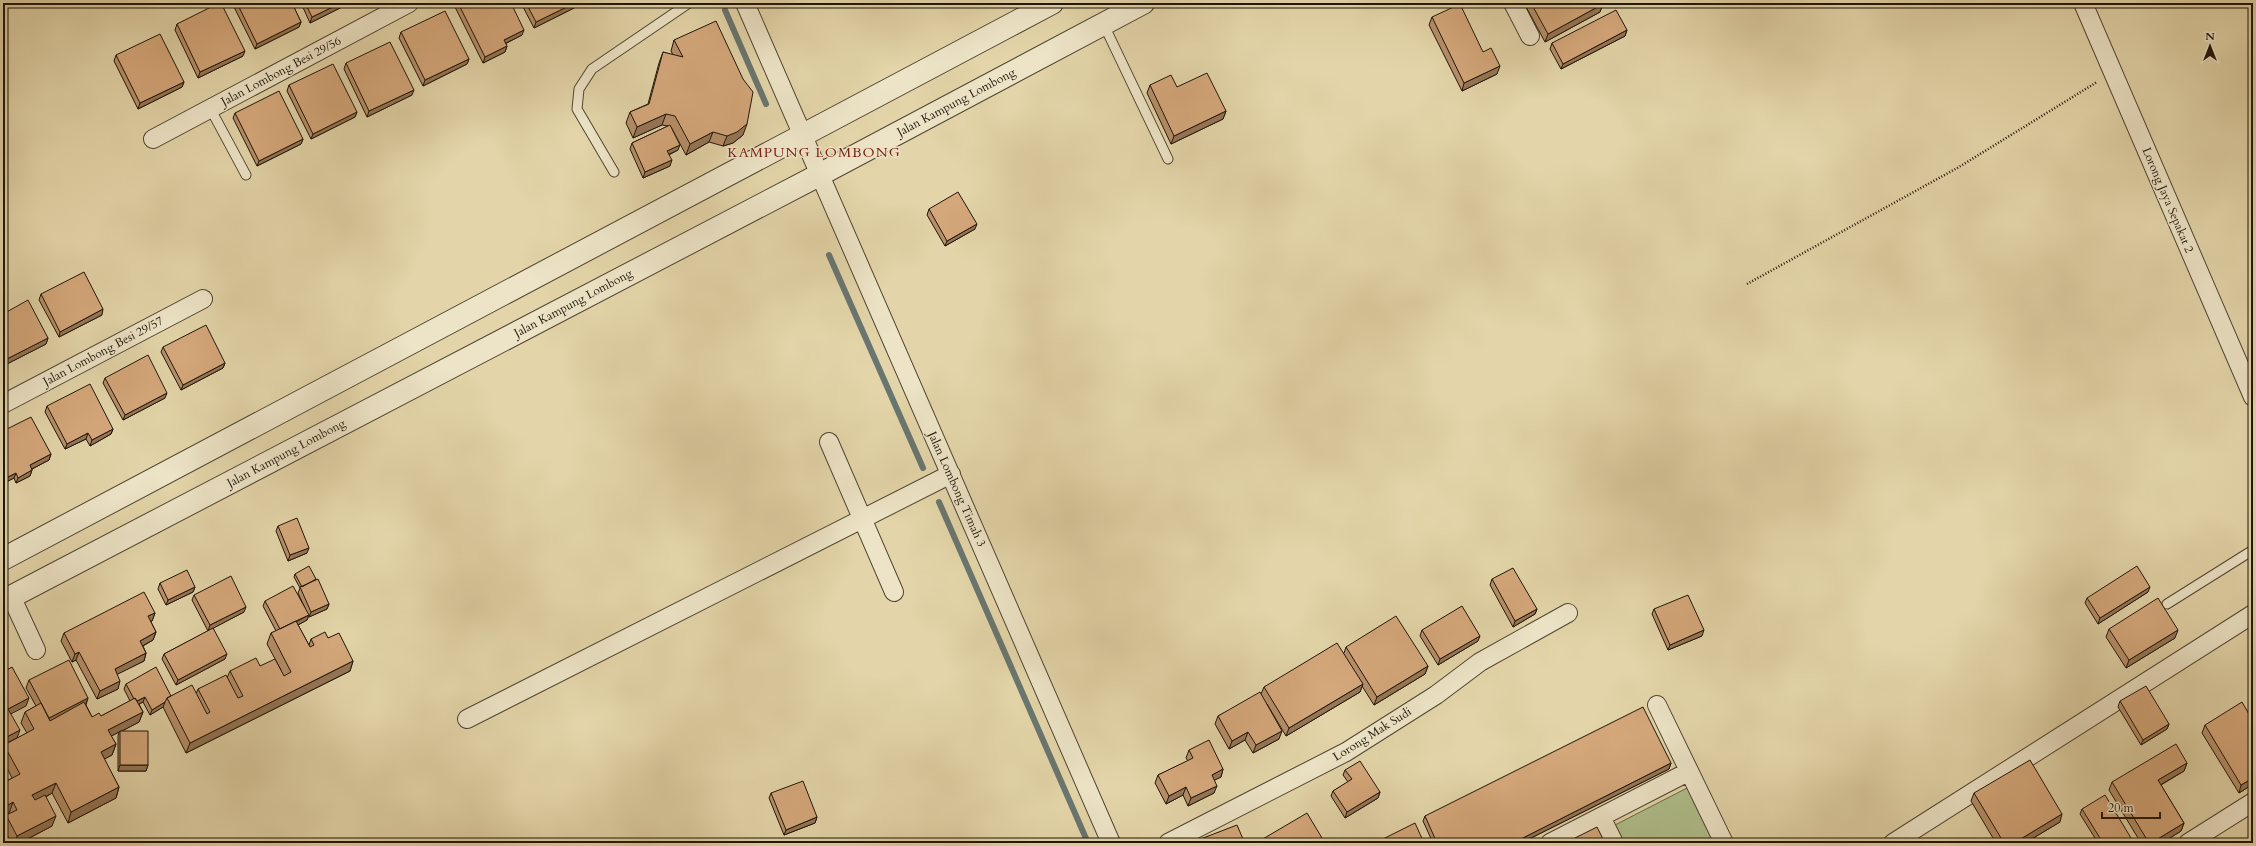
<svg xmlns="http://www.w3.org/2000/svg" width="2256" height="846" font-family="Cardo,serif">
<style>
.green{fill:#afbe8b;stroke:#676a4a}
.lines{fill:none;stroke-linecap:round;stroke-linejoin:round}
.stream{stroke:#697670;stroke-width:6}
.service-casing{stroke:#504531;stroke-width:11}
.minor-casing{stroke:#504531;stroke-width:20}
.tertiary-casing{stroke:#504531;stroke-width:24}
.path{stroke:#1f1509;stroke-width:2.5;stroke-dasharray:1 2;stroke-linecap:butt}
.service{stroke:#ede4c7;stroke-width:9}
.minor{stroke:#ede4c7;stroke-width:18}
.tertiary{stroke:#ede4c7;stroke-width:22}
.wall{fill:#b7906a;stroke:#1f1509}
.shaded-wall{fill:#957656;stroke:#1f1509}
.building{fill:#d5a87b;stroke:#1f1509}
.labels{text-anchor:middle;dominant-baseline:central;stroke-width:3;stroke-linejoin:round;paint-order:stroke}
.street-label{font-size:12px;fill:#1f1509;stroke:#ede4c7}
.quarter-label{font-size:14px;letter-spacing:1px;fill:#7a1f14;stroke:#ede4c7}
</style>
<rect width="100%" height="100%" fill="#e3d5a9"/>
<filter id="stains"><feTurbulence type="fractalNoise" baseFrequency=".005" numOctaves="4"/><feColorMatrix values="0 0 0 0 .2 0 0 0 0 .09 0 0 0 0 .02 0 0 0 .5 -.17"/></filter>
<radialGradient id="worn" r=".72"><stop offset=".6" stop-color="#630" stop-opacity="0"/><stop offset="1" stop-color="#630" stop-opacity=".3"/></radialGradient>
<!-- green -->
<path class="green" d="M1689,787L1717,843H1624L1615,825Z"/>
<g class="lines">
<!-- stream -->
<path class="stream" d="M725,10L766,104
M829,255L923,468
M939,502L1088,843"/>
<!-- service casing -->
<g class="service-casing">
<path id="service" d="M1103,23L1168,159
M210,108L246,175
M614,172L577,109L579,89L592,69L689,3
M2167,604L2253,550"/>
</g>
<!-- minor casing -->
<g class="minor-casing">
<path id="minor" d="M745,3L1111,843
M1513,3L1530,36
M2083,3L2253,397
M153,139L409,3
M3,404L203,299
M829,442L894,592
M11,596L36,650
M1657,705L1724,843
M467,719L951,474
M1601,817L1614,843
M1168,843L1346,752L1436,695L1480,662L1568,613
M1550,843L1688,772
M1893,843L2253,614
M2188,843L2253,802"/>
</g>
<!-- tertiary casing -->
<g class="tertiary-casing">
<path id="tertiary" d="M3,559L1052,3
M3,601L819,175L1143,3"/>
</g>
<!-- path -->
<path class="path" d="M1747,284L1959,167L2097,82"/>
<!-- service -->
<use href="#service" class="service"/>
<!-- minor -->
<use href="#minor" class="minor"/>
<!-- tertiary -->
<use href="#tertiary" class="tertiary"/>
</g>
<!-- wall -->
<path class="wall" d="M232,3H292L301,22L299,27L255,49Z
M301,3H350L310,23Z
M456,3H511L522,35L505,44L507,46L505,52L483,63L455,7Z
M521,3H579L578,6L534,28Z
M1524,3H1603L1600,12L1545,42Z
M1432,17L1483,52L1497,74L1462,91L1429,25Z
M177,24L243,56L198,78L175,30Z
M1627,30L1625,36L1561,69L1550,49L1552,43Z
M401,32L469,59L467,64L423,86L399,38Z
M674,40L743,135L733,143L723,146L709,142L686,155L671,127L678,150L669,155L670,166L643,178L630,149L632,143L668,126L662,125L633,138L626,123L630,112L648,104L659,63L663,52L673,55L671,51Z
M116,55L184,82L182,87L138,109L114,61Z
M346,63L412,95L367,117L344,69Z
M289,85L357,112L355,117L311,139L287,91Z
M1150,85L1177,87L1226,111L1223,119L1171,144L1147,93Z
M235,113L303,139L301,144L257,166L233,118Z
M929,209L975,229L945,246L927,215Z
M41,294L102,315L59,337L39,300Z
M2253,311V320L2251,316Z
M3,314L48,338L46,344L3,366Z
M163,347L225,363L223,368L181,390L161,352Z
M105,378L165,398L123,420L103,383Z
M47,406L113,429L111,434L90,446L86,439L65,449L45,412Z
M3,431L51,454L49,460L32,469V470L30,476L16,483L14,478L6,482L3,476Z
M278,526L307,553L288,561L276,531Z
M295,574L316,579L315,581L329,604L327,609L309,617V615L307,620L298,625L309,645L311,639L328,638L353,661L350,671L186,753L163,707L150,715L143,702L139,704L143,712L139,722L122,731L148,765L146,771H118V736L119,732L111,736L116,744L112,755L104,759L119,787L116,798L68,823L52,793L46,797L52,826L20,843H11L3,827V824L6,815L10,814L9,813L3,816V783L12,778L3,760V749L4,745L27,733L21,723L25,712L36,706L26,688L29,680L88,698L86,705L92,717L101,716L130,701L124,689L126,684L171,696L196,694L198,689L227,678L230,671L260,666L281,670L267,644L271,633L276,631L263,606L265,601L305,608L298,593L300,588L294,577Z
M1492,579L1537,609L1535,614L1513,627L1490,585Z
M160,583L195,587L193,592L166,605L158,589Z
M2148,592L2098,624L2085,603L2087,598Z
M194,595L244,612L213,628L225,659L176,685L162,659L164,654L208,631L192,600Z
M1654,609L1702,636L1668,650L1652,614Z
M155,613L152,621L151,622L156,632L153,640L143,646L146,653L144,661L117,674L118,689L97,699L76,660L72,662L61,641L64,633Z
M2109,629L2175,638L2126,668L2106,637Z
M1422,630L1478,641L1438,665L1420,636Z
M1346,647L1428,666L1425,674L1374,705L1362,686L1360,692L1286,736L1267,704L1279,739L1253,753L1245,740L1229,749L1215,724L1218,716L1261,694L1264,687L1344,653Z
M2120,701L2169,724L2167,729L2141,745L2118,707Z
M2205,725L2253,784L2239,793L2202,733Z
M1189,750L1223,769L1221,777L1214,780V793L1188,806L1183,795L1166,804L1155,783L1158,775L1188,761L1186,758Z
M1671,763L1669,769L1521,843H1433L1423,821L1425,816Z
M2187,763L2184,771L2161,785L2184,823L2181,831L2162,843H2141L2109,790L2112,782Z
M1345,770L1380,792L1378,798L1345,818L1331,796L1333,791L1348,782L1343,775Z
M771,793L817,817L815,823L784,835L769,798Z
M1974,793L2060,822L2025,843H1996L1971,801Z
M2082,809L2130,843H2098L2080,814Z"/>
<!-- shaded-wall -->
<path class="shaded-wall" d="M341,3H350L310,23L312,17Z
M575,3H579L578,6L534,28L536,22Z
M1603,4L1600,12L1545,42L1548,34Z
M301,22L299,27L255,49L257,44Z
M524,30L522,35L502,45L504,40Z
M1627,30L1625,36L1561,69L1563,64Z
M507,46L505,52L483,63L485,57Z
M245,51L243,56L198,78L200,72Z
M469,59L467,64L423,86L425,80Z
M1500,66L1497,74L1462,91L1464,83Z
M184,82L182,87L138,109L140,103Z
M414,90L412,95L367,117L369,111Z
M1226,111L1223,119L1171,144L1174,136Z
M357,112L355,117L311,139L313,134Z
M666,114L662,125L633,138L637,127Z
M747,124L743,135L733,143L723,146L727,136Z
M713,132L709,142L686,155L690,144Z
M303,139L301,144L257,166L259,161Z
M680,145L678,150L665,156L667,151Z
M672,160L670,166L643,178L645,172Z
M977,224L975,229L945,246L947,241Z
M103,309L102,315L59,337L60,332Z
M48,338L46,344L3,366L5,360Z
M225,363L223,368L181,390L183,385Z
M167,393L165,398L123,420L125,415Z
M113,429L111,434L90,446L92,440Z
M88,433L86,439L65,449L67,444Z
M51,454L49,460L28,471L30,465Z
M32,470L30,476L16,483L18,478Z
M16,473L14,478L6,482L8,477Z
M309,548L307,553L288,561L290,555Z
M195,587L193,592L166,605L168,600Z
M2150,587L2148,592L2098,624L2100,618Z
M329,604L327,609L309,617L311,612Z
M246,607L244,612L208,631L210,625Z
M1537,609L1535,614L1513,627L1515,621Z
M155,613L152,621L145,624L148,616Z
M309,615L307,620L279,635L281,630Z
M1704,630L1702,636L1668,650L1670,645Z
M2178,630L2175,638L2126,668L2129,660Z
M156,632L153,640L137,649L140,641Z
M1480,636L1478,641L1438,665L1440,659Z
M79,652L76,660L72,662L75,654Z
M146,653L144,661L112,677L115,669Z
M227,654L225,659L176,685L178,680Z
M353,661L350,671L186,753L190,743Z
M1428,666L1425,674L1374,705L1377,697Z
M120,681L118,689L97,699L100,691Z
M1363,684L1360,692L1286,736L1289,728Z
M145,697L143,702L134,707L136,702Z
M29,698L26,706L5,717L8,709Z
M88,698L85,706L46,726L49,718Z
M165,702L163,707L150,715L152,710Z
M143,712L139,722L120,732V731L119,732L104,740L108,730Z
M2169,724L2167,729L2141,745L2143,740Z
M20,730L17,738L3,745V739Z
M1282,731L1279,739L1253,753L1256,745Z
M1248,732L1245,740L1229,749L1232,741Z
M116,744L112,755L97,763L101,752Z
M1671,763L1669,769L1521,843H1513Z
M2187,763L2184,771L2155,788L2158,780Z
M120,765H148L146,771H118Z
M1223,769L1221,777L1209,783L1212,775Z
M2253,778V784L2239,793L2241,785Z
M56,783L52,793L29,806L32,795Z
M1217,786L1214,793L1188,806L1191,798Z
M119,787L116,798L68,823L71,812Z
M1186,787L1183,795L1166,804L1169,796Z
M1380,792L1378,798L1345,818L1347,812Z
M13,802L9,813L3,816V808Z
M2062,814L2060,822L2025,843H2014Z
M56,816L52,826L20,843H15L17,836Z
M817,817L815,823L784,835L786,830Z
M2184,823L2181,831L2162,843H2151Z
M2131,838L2130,843H2123Z
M1243,839L1241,843H1233Z"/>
<!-- building -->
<path class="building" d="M219,3H221L245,51L200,72L177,24Z
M237,3H292L301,22L257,44Z
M305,3H341L312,17Z
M458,3H511L524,30L504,40L507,46L485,57Z
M526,3H575L536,22Z
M1531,3H1603V4L1548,34Z
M1460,4L1483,52L1491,48L1500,66L1464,83L1432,17Z
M1616,10L1627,30L1563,64L1552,43Z
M445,11L469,59L425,80L401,32Z
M716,21L743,79L753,92L747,124L737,132L727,136L713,132L690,144L675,116L666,114L637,127L630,112L649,104L663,52L683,57L674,40Z
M160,34L184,82L140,103L116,55Z
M390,42L414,90L369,111L346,63Z
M333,64L357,112L313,134L289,85Z
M1207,73L1226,111L1174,136L1150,85L1171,75L1177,87Z
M279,91L303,139L259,161L235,113Z
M670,125L680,145L667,151L672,160L645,172L632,143Z
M958,192L977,224L947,241L929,209Z
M84,272L103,309L60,332L41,294Z
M28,300L48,338L5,360L3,356V314Z
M206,325L225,363L183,385L163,347Z
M148,355L167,393L125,415L105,378Z
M90,384L113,429L92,440L88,433L67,444L47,406Z
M31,417L51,454L30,465L32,470L18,478L16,473L8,477L3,467V431Z
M297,518L309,548L290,555L278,526Z
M309,566L316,579L302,587L295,574Z
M2137,566L2150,587L2100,618L2087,598Z
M1513,568L1537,609L1515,621L1492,579Z
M187,570L195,587L168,600L160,583Z
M231,576L246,607L210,625L194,595Z
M318,579L329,604L311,612L300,587Z
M293,586L309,615L296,621L280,629L265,601Z
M144,592L155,613L148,616L156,632L140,641L146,653L115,669L120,681L100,691L79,652L75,654L64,633Z
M1688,595L1704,630L1670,645L1654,609Z
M2158,598L2178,630L2129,660L2109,629Z
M1462,606L1480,636L1440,659L1422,630Z
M1396,616L1428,666L1377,697L1346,647Z
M296,621L310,647L314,645L311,639L325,632L328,638L339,633L353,661L190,743L167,698L192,685L207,714L210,712L198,689L226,675L238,698L243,696L230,671L256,658L260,666L275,659L284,676L291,672L271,633Z
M213,628L227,654L178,680L164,654Z
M1337,643L1363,684L1289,728L1264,687Z
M69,660L88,698L49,718L29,680Z
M12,667L29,698L8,709L20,730L3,739V672Z
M156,667L171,696L167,698L165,702L152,710L145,697L137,701L135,698L134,699L126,684Z
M2146,686L2169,724L2143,740L2120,701Z
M1260,692L1282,731L1256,745L1248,732L1232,741L1218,716Z
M135,698L143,712L108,730L116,744L101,752L119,787L71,812L56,783L32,795L35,800L45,795L56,816L17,836L6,815L17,810L13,802L3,808V783L20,774L4,745L34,729L25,712L41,703L50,721L84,702L92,717L99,713L101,716Z
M2242,702L2253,721V778L2241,785L2205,725Z
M1643,707L1671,763L1513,843H1437L1425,816Z
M120,731H148V765H120Z
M1209,740L1223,769L1212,775L1217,786L1191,798L1186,787L1169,796L1158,775L1193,758L1189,750Z
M2176,744L2187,763L2158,780L2184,823L2151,843H2149L2112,782Z
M2030,760L2062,814L2014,843H2004L1974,793Z
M1360,761L1380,792L1347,812L1333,791L1352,779L1345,770Z
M803,781L817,817L786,830L771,793Z
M2105,795L2131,838L2123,843H2103L2082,809Z
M1307,813L1325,843H1256Z
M1415,823L1424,843H1375Z
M1237,825L1243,839L1233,843H1199L1198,840Z
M1597,827L1605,843H1565Z
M2044,838L2048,843H2036Z"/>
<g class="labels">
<!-- street labels -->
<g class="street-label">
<text transform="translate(281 71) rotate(-28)">Jalan Lombong Besi 29/56</text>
<text transform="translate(956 102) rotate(-28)">Jalan Kampung Lombong</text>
<text transform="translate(2168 200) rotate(67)">Lorong Jaya Sepakat 2</text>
<text transform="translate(573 303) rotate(-28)">Jalan Kampung Lombong</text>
<text transform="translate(103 351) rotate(-28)">Jalan Lombong Besi 29/57</text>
<text transform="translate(286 453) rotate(-28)">Jalan Kampung Lombong</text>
<text transform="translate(957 489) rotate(66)">Jalan Lombong Timah 3</text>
<text transform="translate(1372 734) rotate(-32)">Lorong Mak Sudi</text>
</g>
<!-- quarter labels -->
<g class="quarter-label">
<text x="814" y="152">KAMPUNG LOMBONG</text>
</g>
</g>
<!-- margin -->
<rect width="2256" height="846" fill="none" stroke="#e3d5a9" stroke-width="16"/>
<rect x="4" y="4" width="2248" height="838" fill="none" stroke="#1f1509" stroke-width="2"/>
<rect x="8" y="8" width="2240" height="830" fill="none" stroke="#1f1509"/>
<!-- north arrow -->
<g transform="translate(2210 46)" stroke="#ede4c7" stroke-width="3" paint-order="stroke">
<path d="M0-3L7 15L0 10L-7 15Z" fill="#1f1509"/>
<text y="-6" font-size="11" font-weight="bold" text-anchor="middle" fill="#1f1509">N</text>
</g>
<!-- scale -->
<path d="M2102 812v6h58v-6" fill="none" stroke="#1f1509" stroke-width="2"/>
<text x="2108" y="812" font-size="12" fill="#1f1509" stroke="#ede4c7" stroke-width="3" paint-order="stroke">20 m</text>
<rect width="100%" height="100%" filter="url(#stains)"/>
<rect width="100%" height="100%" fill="url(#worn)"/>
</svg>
